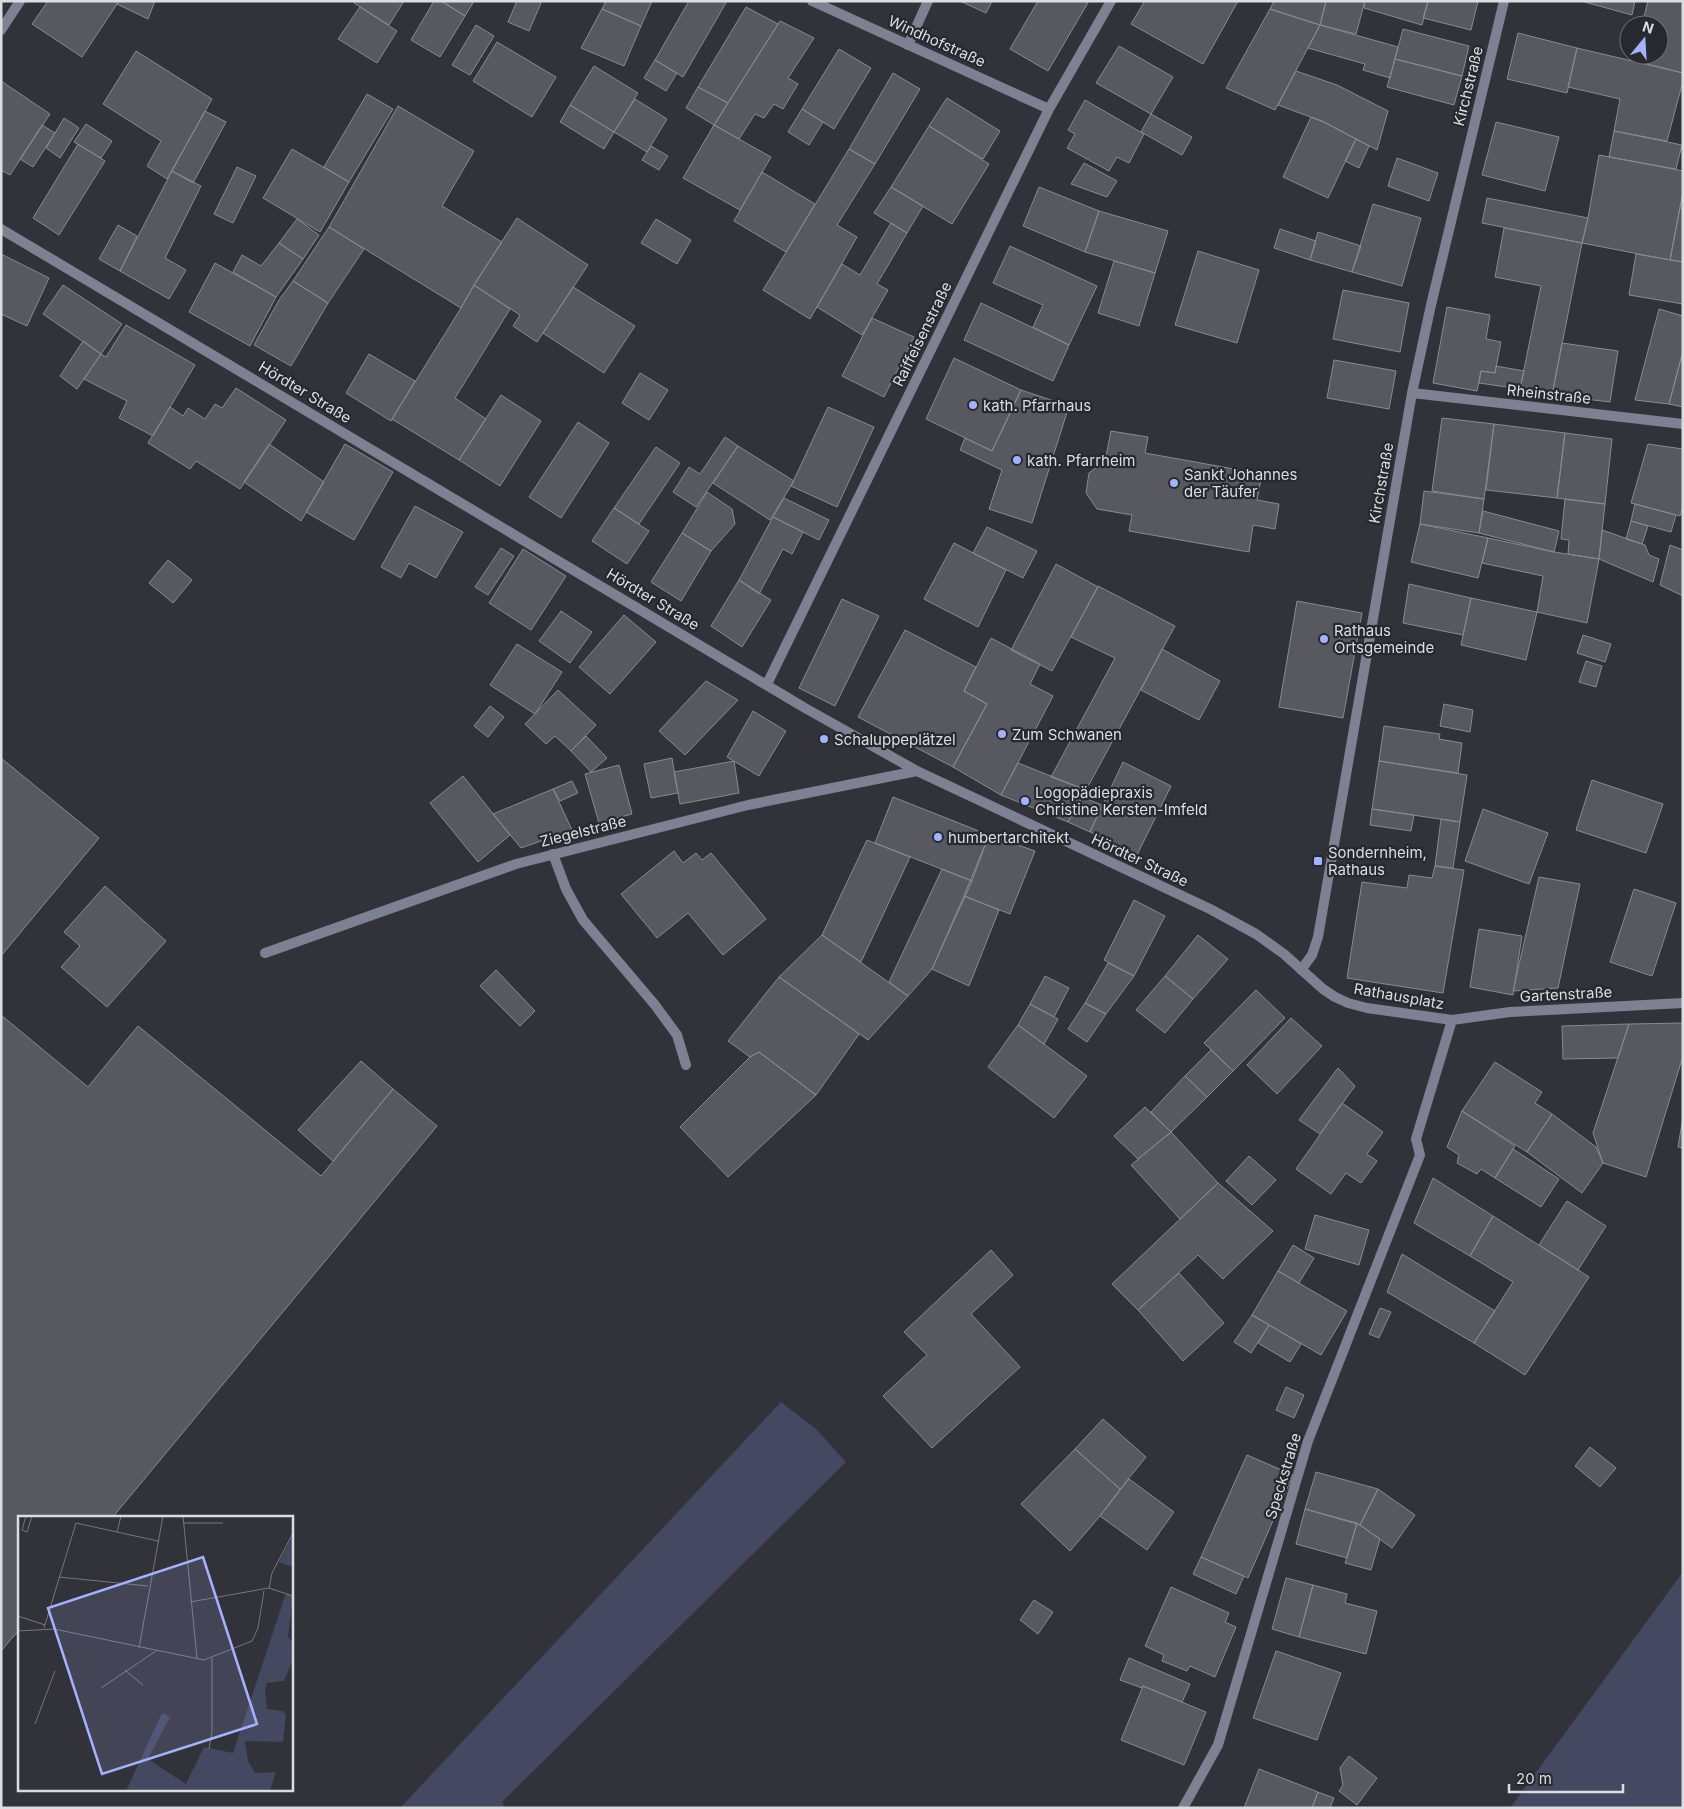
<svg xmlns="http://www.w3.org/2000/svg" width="1684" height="1809" font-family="Inter,sans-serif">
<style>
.green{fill:#444860}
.building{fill:#575860;stroke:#888a92}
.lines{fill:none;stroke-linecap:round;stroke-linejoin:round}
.service{stroke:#7e8192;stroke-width:10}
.minor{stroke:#7e8192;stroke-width:10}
.poi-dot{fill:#a6b1fc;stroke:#282930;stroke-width:2}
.labels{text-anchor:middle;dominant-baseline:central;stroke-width:4.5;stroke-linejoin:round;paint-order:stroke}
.street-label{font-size:15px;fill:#dcdde1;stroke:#282930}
.poi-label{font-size:15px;fill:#dcdde1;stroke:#282930;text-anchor:start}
.inset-road{fill:none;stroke:#76777d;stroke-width:1}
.view{fill:#a6b1fc;fill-opacity:0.15;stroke:#a6b1fc;stroke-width:2.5}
.inset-edge{fill:none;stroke:#dcdde1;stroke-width:2.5}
</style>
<rect width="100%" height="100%" fill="#32333a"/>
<!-- green -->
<path class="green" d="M781,1402L816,1429L846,1462L502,1802L505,1808H400Z
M1683,1572V1808H1510Z"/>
<!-- building -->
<path class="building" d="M48,1H113L117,4L82,57L32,24Z
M118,1H155L148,19L117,4Z
M355,1H404L389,25L354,3Z
M434,1H441L465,16L440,57L411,40Z
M441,1H474L465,16Z
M517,1H538L541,3L529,31L508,22Z
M606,1H652L641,26L602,9Z
M689,1H727L683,77L655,60Z
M960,1H992L986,13Z
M1038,1H1089L1048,71L1010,49Z
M1145,1H1238L1203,64L1131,24Z
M1274,1H1326L1320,25L1270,9Z
M1326,1H1365L1356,34L1320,25Z
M1365,1H1428L1422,25L1364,8Z
M1428,1H1478L1471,30L1423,18Z
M1581,1H1635L1632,15Z
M1648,1H1683V73L1632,60L1634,55H1659V25H1642Z
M360,7L397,31L377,63L338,39Z
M746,7L778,24L728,103L698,87Z
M602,9L641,26L624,66L581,48Z
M1270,9L1320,25L1275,110L1226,88Z
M780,21L814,38L788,78L798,84L783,109L774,104L764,118L755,114L739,139L714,125Z
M476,25L494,36L470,75L452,65Z
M1320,25L1398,47L1390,78L1363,70L1365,64L1308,48Z
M1403,29L1469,46L1462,76L1395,59Z
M1518,33L1577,48L1567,93L1507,79Z
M497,42L556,77L532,117L473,81Z
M1119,46L1173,77L1151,114L1096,83Z
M1577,48L1683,73V81L1667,141L1614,131L1620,99L1568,87Z
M839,49L871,68L834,129L802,109Z
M136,51L212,99L167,179L147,166L161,141L103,104Z
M1395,59L1462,76L1454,105L1387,87Z
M655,60L677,73L666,91L644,78Z
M594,66L638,93L614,132L570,105Z
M1296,71L1337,85L1388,111L1377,150L1324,122L1278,105Z
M893,73L920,89L875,164L849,149Z
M1,81L50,114L10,175L1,170Z
M698,87L728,103L714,125L686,108Z
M367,94L393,109L349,182L324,167Z
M947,98L1000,131L983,159L929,126Z
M635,99L667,119L647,152L614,132Z
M1085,100L1144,134L1129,163L1117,157L1109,171L1067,148L1075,134L1068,130Z
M570,105L614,132L604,149L560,122Z
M398,106L474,151L442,206L502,242L474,285L461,308L329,227Z
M802,109L823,122L809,145L788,132Z
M205,111L226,122L193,183L172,171Z
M1151,114L1192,137L1182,155L1141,132Z
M1311,117L1324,122L1356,139L1328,198L1283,177Z
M64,118L79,128L60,158L46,148Z
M1496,122L1559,137L1545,191L1482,175Z
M86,124L112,141L101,158L74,142Z
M42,125L55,133L33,167L20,159Z
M714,125L771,157L740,210L683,178Z
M929,126L989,164L952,224L891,187Z
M1614,131L1682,145L1676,169L1609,157Z
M1356,139L1369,146L1359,168L1345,161Z
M78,144L105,161L59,235L33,218Z
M651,146L668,156L659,170L642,160Z
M292,149L349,182L320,232L263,198Z
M849,149L875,164L837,225L857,237L810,319L763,290Z
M1599,155L1683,171V192L1670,260L1582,243L1588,218Z
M1397,158L1438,173L1429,201L1388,186Z
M1084,163L1117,181L1107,197L1071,184Z
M237,167L256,176L233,223L214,214Z
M172,171L201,186L165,258L186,270L169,299L120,271Z
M762,172L815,204L786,252L734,221Z
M891,187L923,206L907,233L874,213Z
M1039,187L1099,211L1085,252L1023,226Z
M1683,192V262L1670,260Z
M1487,198L1588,218L1582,243L1482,223Z
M1373,204L1421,218L1402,286L1352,272Z
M1099,211L1168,231L1155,273L1085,252Z
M517,218L588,265L537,342L513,326L520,315L474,285Z
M297,219L319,235L303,259L279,243Z
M656,219L691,240L677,264L641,243Z
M891,223L907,233L877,284L888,290L862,335L817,307L842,264L860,275Z
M118,225L137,236L120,271L99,259Z
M329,227L364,249L328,303L293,281Z
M1504,228L1582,243L1552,395L1520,389L1541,286L1495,277Z
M1280,229L1316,241L1310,260L1274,248Z
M1318,232L1361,246L1352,272L1310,260Z
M279,243L303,259L276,297L233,272L242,255L261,266Z
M1010,246L1097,286L1069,345L1033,327L1043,305L993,283Z
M1198,251L1259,270L1237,343L1175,325Z
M1,254L49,278L27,326L1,314Z
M1636,254L1683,262V304L1629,295Z
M1114,261L1155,273L1139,326L1098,313Z
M215,263L276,297L250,346L189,312Z
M293,281L328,303L291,366L254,345L279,300Z
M63,285L122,324L101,354L43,314Z
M474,285L510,309L455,398L486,419L459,460L392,419L461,308Z
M573,287L635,326L604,373L543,333Z
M1343,290L1409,303L1400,352L1333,339Z
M981,303L1069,345L1053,381L964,340Z
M1447,307L1490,315L1486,339L1501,342L1495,373L1481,371L1477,391L1433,383Z
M1659,309L1683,316V351L1669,404L1635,400Z
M872,318L914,337L884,397L842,376Z
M126,325L195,365L153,436L119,418L127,401L84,379L101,354L106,357Z
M83,341L101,354L77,389L60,376Z
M1562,343L1618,351L1610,402L1552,395Z
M1683,351V407L1669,404Z
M369,354L415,381L391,421L346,393Z
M954,358L1021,390L992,451L926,419Z
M1334,360L1396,371L1389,409L1327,398Z
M1496,366L1524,371L1520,389L1479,383L1481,371L1495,373Z
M640,373L668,390L649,420L622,403Z
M236,388L286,420L240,489L196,461L190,469L148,443L170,407L183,416L188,408L205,419L215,404L222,408Z
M1021,390L1069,406L1032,523L989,509L1002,470L960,450L965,438L992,451Z
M501,395L541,421L500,486L459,460Z
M828,407L874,427L837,507L791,486Z
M1442,418L1494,424L1484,499L1432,491Z
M578,422L609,443L561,518L529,497Z
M1494,424L1565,433L1557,498L1486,490Z
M1111,431L1148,437L1145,453L1262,474L1257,500L1279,504L1275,529L1253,525L1249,552L1129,531L1132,515L1097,509L1086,493L1089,473L1105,461Z
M1565,433L1612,439L1605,504L1557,498Z
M725,437L738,446L696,507L673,492L689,467L700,474Z
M269,444L324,482L301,521L244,482Z
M345,444L393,472L354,540L306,512Z
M1648,444L1683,449V506L1680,516L1631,503Z
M738,446L794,481L770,520L713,483Z
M656,447L680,463L639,524L614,508Z
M1424,491L1484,499L1479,533L1420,524Z
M707,492L732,509L735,524L711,551L682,533Z
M784,498L829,520L819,540L773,517Z
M1565,499L1605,504L1599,559L1568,554L1569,540L1561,539Z
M1635,504L1676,515L1671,532L1631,521Z
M415,506L463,532L436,578L409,563L401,578L381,567Z
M614,508L649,531L627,564L592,541Z
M1483,511L1559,531L1554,552L1479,533Z
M773,517L803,532L792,554L783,549L759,594L739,580Z
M1631,521L1648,526L1642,544L1626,539Z
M1420,524L1488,538L1478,578L1411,562Z
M987,527L1037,551L1023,578L973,553Z
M1602,530L1645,545L1649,555L1659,559L1653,582L1599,559Z
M682,533L711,551L681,601L651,582Z
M1488,538L1554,552L1599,559L1587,623L1537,612L1543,576L1482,563Z
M954,543L1006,570L978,627L924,599Z
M1670,545L1683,550V596L1660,585Z
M501,548L514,556L488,595L475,587Z
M523,549L566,576L531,630L489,603Z
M168,560L192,580L173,603L149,583Z
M1056,564L1098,587L1052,671L1011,650Z
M739,580L771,600L742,647L711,626Z
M1409,584L1471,598L1463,635L1403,623Z
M1098,586L1175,626L1086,790L1051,777L1115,658L1071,637Z
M1471,598L1537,612L1526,660L1461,645Z
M842,599L879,616L835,706L799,688Z
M1297,601L1362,613L1343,718L1279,707Z
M561,611L592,632L570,663L539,641Z
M624,615L656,642L610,694L579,667Z
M905,630L976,667L964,691L987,704L953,767L858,717Z
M1583,635L1611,644L1605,662L1577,653Z
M991,638L1040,664L1030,684L1053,696L1001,795L953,767L987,704L964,691Z
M517,644L562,672L535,714L490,685Z
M1162,649L1220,681L1199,720L1141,690Z
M1586,661L1602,666L1596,687L1579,682Z
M706,681L738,700L685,755L659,731Z
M558,690L596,725L571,751L555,736L546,744L525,724Z
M1444,704L1473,710L1470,732L1440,726Z
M490,706L504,717L488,737L474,726Z
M753,711L786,731L759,776L727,757Z
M1384,726L1440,734L1439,739L1462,743L1458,773L1379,761Z
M586,736L607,758L591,772L571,751Z
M1,758L99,838L1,956Z
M672,758L678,793L651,798L644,764Z
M734,761L739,793L680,804L674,772Z
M1379,761L1467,775L1460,822L1372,809Z
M1123,762L1171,786L1137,855L1090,832Z
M1018,763L1086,790L1068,822L1001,795Z
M619,765L632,814L599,823L585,774Z
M463,776L510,835L478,862L430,803Z
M1592,780L1663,804L1646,853L1576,830Z
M572,781L578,793L560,801L553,789Z
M553,789L572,830L521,848L493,814Z
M893,797L989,835L972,881L875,843Z
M1082,797L1102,805L1090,832L1068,822Z
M1372,809L1414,815L1411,831L1370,825Z
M1483,809L1548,833L1529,884L1465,861Z
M1441,819L1460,822L1453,868L1435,866Z
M989,835L1035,851L1010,914L964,896Z
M867,840L910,857L861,962L822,935Z
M674,851L683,863L696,853L702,860L711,853L766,919L723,955L688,913L657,938L621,894Z
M1435,866L1464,870L1443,993L1347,978L1362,882L1407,888L1409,875L1432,878Z
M942,869L972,881L932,969L908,996L889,982Z
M1539,877L1580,884L1558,988L1513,991Z
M105,886L166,941L107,1007L61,967L80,946L64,932Z
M1634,889L1676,903L1652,976L1610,962Z
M964,896L999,910L969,986L932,969Z
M1134,900L1165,916L1134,976L1104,960Z
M1479,929L1522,936L1513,995L1470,987Z
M822,935L908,996L868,1040L779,977Z
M1198,935L1228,959L1193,999L1165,976Z
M1108,963L1134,976L1106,1014L1085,1003Z
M496,970L535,1011L520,1026L480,986Z
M1045,976L1069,988L1054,1017L1030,1004Z
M1165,976L1193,999L1165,1033L1136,1010Z
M779,977L859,1034L816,1095L759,1052L750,1057L728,1041Z
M1256,990L1285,1018L1233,1071L1204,1043Z
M1085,1003L1106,1014L1087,1042L1068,1029Z
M1030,1004L1058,1019L1044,1044L1018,1025Z
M1,1015L88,1087L138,1026L321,1176L393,1089L437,1126L112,1518H19V1630L1,1651Z
M1291,1018L1322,1046L1277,1094L1247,1065Z
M1683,1023V1056L1646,1177L1603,1163L1593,1133L1629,1024Z
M1629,1024L1618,1058L1563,1059L1562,1026Z
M1018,1025L1087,1076L1054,1118L988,1067Z
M1211,1050L1233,1071L1207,1097L1185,1076Z
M759,1052L816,1095L728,1177L680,1127L750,1057Z
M361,1061L393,1089L333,1161L298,1130Z
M1495,1062L1542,1092L1535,1103L1552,1114L1527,1152L1462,1111Z
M1338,1068L1355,1086L1320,1134L1299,1120Z
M1185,1076L1207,1097L1171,1132L1151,1112Z
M1342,1103L1383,1132L1367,1154L1377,1161L1361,1183L1346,1173L1331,1194L1296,1169Z
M1145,1107L1171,1132L1138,1159L1114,1136Z
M1462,1111L1515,1146L1495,1178L1481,1169L1477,1174L1457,1163L1459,1155L1447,1147Z
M1552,1114L1596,1147L1603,1163L1582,1193L1527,1152Z
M1683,1117V1148L1678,1147Z
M1171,1132L1218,1183L1180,1219L1131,1165Z
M1513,1149L1559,1179L1541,1207L1495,1178Z
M1249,1156L1276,1180L1252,1205L1226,1181Z
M1433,1178L1493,1216L1470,1256L1414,1223Z
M1218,1183L1273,1231L1223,1279L1198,1255L1138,1310L1112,1284Z
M1567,1201L1606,1226L1578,1270L1539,1245Z
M1315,1215L1369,1230L1359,1265L1305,1249Z
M1493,1216L1589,1277L1525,1375L1474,1343L1513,1282L1470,1256Z
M1293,1245L1314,1258L1299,1283L1278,1271Z
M991,1250L1013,1275L971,1314L1020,1367L932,1448L883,1396L927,1355L904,1332Z
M1402,1254L1495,1311L1474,1343L1387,1292Z
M1278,1271L1347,1311L1321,1355L1252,1315Z
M1179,1273L1224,1323L1183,1361L1138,1310Z
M1380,1308L1391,1312L1379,1338L1369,1334Z
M1252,1315L1269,1325L1251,1353L1234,1342Z
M1269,1325L1301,1344L1290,1362L1258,1343Z
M1286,1387L1304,1395L1294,1418L1276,1410Z
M1103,1419L1146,1457L1120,1489L1075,1449Z
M1590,1447L1616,1468L1600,1487L1575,1466Z
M1075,1449L1120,1489L1100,1516L1070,1551L1021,1504Z
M1247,1455L1293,1475L1248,1578L1201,1557Z
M1316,1472L1378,1489L1360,1525L1305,1509Z
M1129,1479L1174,1512L1147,1550L1100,1516Z
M1378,1489L1415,1515L1392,1548L1360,1525Z
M1305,1509L1357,1523L1347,1558L1296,1544Z
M1357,1523L1380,1539L1371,1570L1345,1563Z
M1201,1557L1244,1576L1236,1594L1193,1574Z
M1286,1578L1313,1585L1299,1637L1272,1629Z
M1313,1585L1347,1594L1345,1603L1377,1611L1366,1654L1299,1637Z
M1171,1587L1229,1613L1225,1622L1236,1627L1215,1677L1190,1666L1187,1671L1162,1661L1164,1655L1145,1646Z
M1034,1600L1053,1612L1038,1634L1020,1620Z
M1276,1651L1341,1673L1317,1740L1253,1718Z
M1129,1658L1190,1684L1182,1702L1143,1686L1142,1688L1120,1680Z
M1143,1686L1206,1712L1184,1765L1121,1740Z
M1349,1756L1377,1778L1357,1805L1339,1791L1343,1785L1340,1768Z
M1259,1769L1318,1792L1312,1808H1244Z
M1318,1792L1334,1798L1330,1808H1312Z"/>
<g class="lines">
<!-- service -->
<path class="service" d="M908,45L928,1
M553,854L566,889L583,920L655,1005L677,1035L686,1065"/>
<!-- minor -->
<path class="minor" d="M812,1L1049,109
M1,30L20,1
M1,229L805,708L917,771L1210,909L1256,934L1284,954L1323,989L1335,997L1348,1003L1367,1008L1452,1020L1510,1012L1683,1003
M1412,393L1683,424
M767,684L1049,109L1111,1
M265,953L516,864L748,805L917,771
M1301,970L1312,955L1318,937L1412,393L1431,305L1504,1
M1183,1808L1218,1745L1308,1441L1420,1155L1416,1139L1452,1020"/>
</g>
<!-- markers -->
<g class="poi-dot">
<circle cx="973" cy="405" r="5"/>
<circle cx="1017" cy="460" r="5"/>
<circle cx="1174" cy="483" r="5"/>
<circle cx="1324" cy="639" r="5"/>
<circle cx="1002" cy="734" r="5"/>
<circle cx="824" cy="739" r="5"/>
<circle cx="1025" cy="801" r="5"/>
<circle cx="938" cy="837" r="5"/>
<rect x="1313" y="856" width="10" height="10" rx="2.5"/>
</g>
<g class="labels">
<!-- street labels -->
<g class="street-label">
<text transform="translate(937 41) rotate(24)">Windhofstraße</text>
<text transform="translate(1468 86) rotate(-76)">Kirchstraße</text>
<text transform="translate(922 334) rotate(-64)">Raiffeisenstraße</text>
<text transform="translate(305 392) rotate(31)">Hördter Straße</text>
<text transform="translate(1549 394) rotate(6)">Rheinstraße</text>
<text transform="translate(1381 483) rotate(-80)">Kirchstraße</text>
<text transform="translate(653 599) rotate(31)">Hördter Straße</text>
<text transform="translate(583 831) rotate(-14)">Ziegelstraße</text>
<text transform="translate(1140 860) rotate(25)">Hördter Straße</text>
<text transform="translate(1566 994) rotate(-3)">Gartenstraße</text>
<text transform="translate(1399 996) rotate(10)">Rathausplatz</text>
<text transform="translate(1283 1476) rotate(-73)">Speckstraße</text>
</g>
<!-- poi labels -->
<g class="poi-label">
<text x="983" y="405">kath. Pfarrhaus</text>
<text x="1027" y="460">kath. Pfarrheim</text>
<text x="1184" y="474">Sankt Johannes<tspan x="1184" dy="17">der Täufer</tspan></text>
<text x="1334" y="630">Rathaus<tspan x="1334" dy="17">Ortsgemeinde</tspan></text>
<text x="1012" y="734">Zum Schwanen</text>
<text x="834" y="739">Schaluppeplätzel</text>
<text x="1035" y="792">Logopädiepraxis<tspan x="1035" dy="17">Christine Kersten-Imfeld</tspan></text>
<text x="948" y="837">humbertarchitekt</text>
<text x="1328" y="852">Sondernheim,<tspan x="1328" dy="17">Rathaus</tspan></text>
</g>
</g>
<!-- overview -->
<g transform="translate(18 1516)">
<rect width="275" height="275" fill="#32333a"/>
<path d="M275,19V51L261,46ZM268,77L275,80L270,121L275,126V144L266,165L249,167L247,174L249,193L265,195L268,199L265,226L227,225L230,245L237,257L258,256L252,275H108L144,197L152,201L130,243L168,268L186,231L215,237Z" fill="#444860"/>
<path class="inset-road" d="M8,0L4,14L9,16L14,0M165,0L179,142M166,7H205M99,16L103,0M41,61L130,70M251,72L254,57L275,17M251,72L275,80M172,86L251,72M0,100L27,109M26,112L58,7L140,25M0,115L36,113L186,144L234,125L240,112L246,75M121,132L145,0M107,154L125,169M83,172L138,135M17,208L37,155M191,233L194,216V142"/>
<path class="view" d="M185,41L239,208L84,258L30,92Z"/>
<rect width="275" height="275" class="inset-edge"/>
</g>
<!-- border -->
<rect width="1684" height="1809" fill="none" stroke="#dcdde1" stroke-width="5"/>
<!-- north arrow -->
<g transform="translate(1644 40) rotate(18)"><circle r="24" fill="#282930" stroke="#707177"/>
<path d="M0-4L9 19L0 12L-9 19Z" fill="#a6b1fc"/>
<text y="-8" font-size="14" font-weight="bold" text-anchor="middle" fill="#dcdde1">N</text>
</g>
<!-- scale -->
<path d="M1509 1784v8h114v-8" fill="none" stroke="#dcdde1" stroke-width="2.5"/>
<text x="1516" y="1784" font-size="15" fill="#dcdde1" stroke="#282930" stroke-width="4" paint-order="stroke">20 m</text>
</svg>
